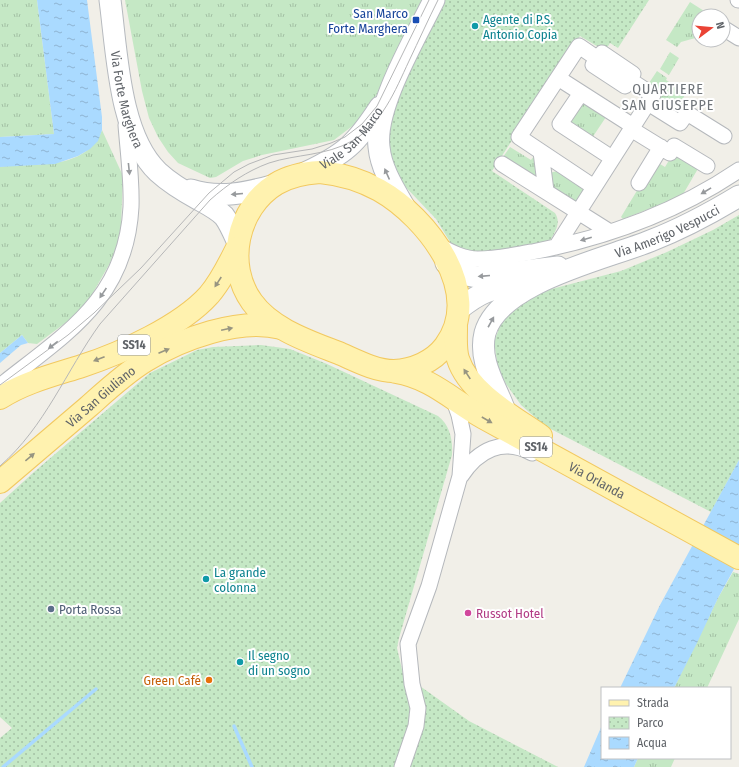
<svg xmlns="http://www.w3.org/2000/svg" width="739" height="767" font-family="'Fira Sans Condensed',sans-serif">
<style>
.grass{fill:url(#grass-tufts)}
.park{fill:url(#park-dots)}
.water{fill:url(#water-ripples)}
.lines{fill:none;stroke-linecap:round;stroke-linejoin:round}
.stream{stroke:#aadaff;stroke-width:3.5}
.street-casing{stroke:#b5b8bc;stroke-width:17}
.secondary-casing{stroke:#b6babf;stroke-width:23}
.primary-casing{stroke:#f2c960;stroke-width:24}
.street{stroke:#fff;stroke-width:15}
.secondary{stroke:#fff;stroke-width:21}
.primary{stroke:#fff2af;stroke-width:22}
.tram{stroke:#b6b7b8;stroke-width:1}
.oneway{fill:#979a9d}
.oneway2{fill:#979581}
.transit-dot{fill:#1a4fb4;stroke:#fff;stroke-width:1.5}
.culture-dot{fill:#0f9aa8;stroke:#fff;stroke-width:1.5}
.service-dot{fill:#5c6f8a;stroke:#fff;stroke-width:1.5}
.hotel-dot{fill:#d1479c;stroke:#fff;stroke-width:1.5}
.food-dot{fill:#e8710a;stroke:#fff;stroke-width:1.5}
.labels{text-anchor:middle;dominant-baseline:central;stroke-width:4;stroke-linejoin:round;paint-order:stroke}
.shield{fill:#fff;stroke:#8f9295;stroke-width:1}
.shield-label{font-size:12px;font-weight:bold;fill:#5f6368}
.transit-label{font-size:13px;fill:#164399;stroke:#fff;text-anchor:end}
.culture-label{font-size:13px;fill:#0d838f;stroke:#fff;text-anchor:start}
.street-label{font-size:13px;fill:#5f6368;stroke:#fff}
.service-label{font-size:13px;fill:#4e5e75;stroke:#fff;text-anchor:start}
.hotel-label{font-size:13px;fill:#b23c85;stroke:#fff;text-anchor:start}
.food-label{font-size:13px;fill:#c56008;stroke:#fff;text-anchor:end}
.neighbourhood-label{font-size:14px;letter-spacing:1px;fill:#70757a;stroke:#fff}
</style>
<defs>
<pattern id="grass-tufts" width="24" height="20" patternUnits="userSpaceOnUse"><rect width="24" height="20" fill="#c5e8c5"/><path d="M3 7l-1-3M5 7V3M7 7l1-3M15 17l-1-3M17 17v-4M19 17l1-3" fill="none" stroke="#a3c0a4"/></pattern>
<pattern id="park-dots" width="8" height="8" patternUnits="userSpaceOnUse"><rect width="8" height="8" fill="#c5e8c5"/><path d="M2 2h.1M6 6h.1" fill="none" stroke="#a3c0a4" stroke-width="1.8" stroke-linecap="round"/></pattern>
<pattern id="water-ripples" width="26" height="14" patternUnits="userSpaceOnUse"><rect width="26" height="14" fill="#aadaff"/><path d="M2 4q2-2 4 0t4 0M15 11q2-2 4 0t4 0" fill="none" stroke="#8eb4d2"/></pattern>
</defs>
<rect width="100%" height="100%" fill="#f1efe8"/>
<!-- grass -->
<path class="grass" d="M0,0H37L54,134L0,137Z
M125,0H426L377,94L359,121L334,140L262,155L243,161L216,177L210,178L178,163L168,152L158,137L149,118L142,91Z
M690,2L712,16H699V37L681,42L677,47L666,40Z
M670,52L679,58L669,75L660,69Z
M657,71L667,78L666,80L686,93L681,102L687,106L678,120L652,103L660,91L649,83Z
M581,97L608,114L590,141L564,124Z
M102,130L123,176L121,226L117,245L110,263L86,305L72,318L37,344L28,343L22,335L0,353V167C35,162 85,172 102,130Z
M510,147L531,160L537,152L542,183L503,157Z
M674,152L699,167L682,196L623,219L621,217L655,161L665,167Z
M562,170L587,186L577,202L573,203L551,189L549,173Z
M733,572L739,574V619L707,688H674L718,598Z
M638,758H675L671,767H634Z"/>
<!-- park -->
<path class="park" d="M441,0H649L618,48L610,43L605,51L580,36L492,171L555,213C562,224 554,233 549,243L473,255L452,245L436,219L399,180L388,164V107Z
M739,215V460L711,512L545,426L521,405L506,384L498,368L494,342L503,318L536,293L621,271L667,252L713,230Z
M261,345L290,349L327,364L438,416C450,425 453,440 452,455L399,638L397,648L403,674L469,721L558,767H0V738L12,728L0,717V503L34,472L150,373L197,350L213,347Z"/>
<!-- water -->
<path class="water" d="M37,0H87L102,117V130L98,141L90,149L78,156L55,164L0,167V137L54,134Z
M22,335L28,343L21,345L0,363V353Z
M739,460V560L718,598L697,643L674,688H620L660,605Z
M602,725V758H638L634,767H584Z"/>
<g class="lines">
<!-- stream -->
<path class="stream" d="M234,726L252,767
M3,767L96,689"/>
<!-- street casing -->
<g class="street-casing">
<path id="street" d="M738,0H739
M723,28L739,38
M602,53L633,74L625,86L593,65Z
M558,78L633,126
M581,93L560,124L612,158
M648,103L680,123L687,113L724,136
M631,129L670,153L674,146L707,166
M541,152L546,191
M502,164L610,232
M639,183L661,147
M594,187L519,137L579,46L598,59
M438,245C451,252 463,259 478,259C496,259 514,255 532,252C605,238 677,212 739,170
M556,247L653,95L630,80
M0,386C65,334 126,300 131,207C132,180 128,152 126,125
M461,476C478,450 503,437 532,453
M402,767L416,726L418,708L412,684L408,644L429,586L460,476L463,434L459,415L453,398"/>
</g>
<!-- secondary casing -->
<g class="secondary-casing">
<g id="secondary">
<path id="s1" d="M110,0C117,52 119,135 158,172C170,183 185,192 198,199C207,204 217,209 224,216C230,224 234,234 238,243"/>
<path id="s2" d="M305,173C345,154 356,144 380,107"/>
<path d="M191,190C219,199 247,193 275,185"/>
<path d="M405,208C394,189 381,169 379,147C374,107 416,37 434,0"/>
<path d="M446,263L467,275L477,277L558,267"/>
<path d="M459,309C482,291 488,290 516,285"/>
<path id="s3" d="M505,411C496,386 478,361 485,333C499,282 606,259 650,241C681,229 711,213 739,196"/>
</g>
</g>
<!-- primary casing -->
<g class="primary-casing">
<g id="primary">
<path d="M320,172C340,174 361,180 379,190C427,217 485,292 445,346C433,362 413,370 394,371C376,371 357,361 341,354C311,342 272,330 252,302C225,265 237,208 276,184C289,176 304,173 320,172Z"/>
<path d="M456,328C456,339 455,349 458,359C469,393 514,417 541,436"/>
<path id="s4" d="M396,372C432,378 453,401 484,418L739,558"/>
<path d="M0,398C25,382 54,375 82,366C122,353 181,326 209,295C221,281 229,264 237,248"/>
<path id="s5" d="M0,482C29,457 59,432 88,407C106,391 124,374 145,361C180,339 240,317 281,328"/>
</g>
</g>
<!-- street -->
<use href="#street" class="street"/>
<!-- secondary -->
<use href="#secondary" class="secondary"/>
<!-- primary -->
<use href="#primary" class="primary"/>
<!-- tram -->
<path class="tram" d="M0,385L68,335L94,313L141,268L209,193L234,172L249,164L273,155L312,149L331,143L345,137L362,124L377,106L429,0
M0,466C45,427 66,371 100,324L210,200C228,184 247,171 269,163C296,154 326,156 352,141C382,124 395,91 409,61C419,40 428,20 438,0"/>
</g>
<!-- one-way arrows -->
<defs><path id="oneway-solid" d="M-6-.8H1V-3.2L6.5 0L1 3.2V.8H-6Z"/></defs>
<g class="oneway">
<use href="#oneway-solid" transform="translate(129 169) rotate(84)"/>
<use href="#oneway-solid" transform="translate(387 174) rotate(-114)"/>
<use href="#oneway-solid" transform="translate(706 191) rotate(149)"/>
<use href="#oneway-solid" transform="translate(237 194) rotate(175)"/>
<use href="#oneway-solid" transform="translate(586 239) rotate(164)"/>
<use href="#oneway-solid" transform="translate(484 276) rotate(175)"/>
<use href="#oneway-solid" transform="translate(103 293) rotate(124)"/>
<use href="#oneway-solid" transform="translate(491 322) rotate(-61)"/>
<use href="#oneway-solid" transform="translate(53 345) rotate(142)"/>
</g>
<g class="oneway2">
<use href="#oneway-solid" transform="translate(218 282) rotate(123)"/>
<use href="#oneway-solid" transform="translate(227 329) rotate(-12)"/>
<use href="#oneway-solid" transform="translate(164 351) rotate(-23)"/>
<use href="#oneway-solid" transform="translate(99 359) rotate(159)"/>
<use href="#oneway-solid" transform="translate(467 374) rotate(-123)"/>
<use href="#oneway-solid" transform="translate(487 420) rotate(30)"/>
<use href="#oneway-solid" transform="translate(30 457) rotate(-40)"/>
</g>
<!-- markers -->
<rect class="transit-dot" x="412" y="16" width="8" height="8" rx="2"/>
<g class="culture-dot">
<circle cx="475" cy="26" r="4"/>
<circle cx="206" cy="579" r="4"/>
<circle cx="240" cy="662" r="4"/>
</g>
<circle class="service-dot" cx="51" cy="609" r="4"/>
<circle class="hotel-dot" cx="468" cy="613" r="4"/>
<circle class="food-dot" cx="209" cy="680" r="4"/>
<g class="labels">
<!-- shield labels -->
<g class="shield">
<rect x="118" y="335" width="32" height="20" rx="3"/>
<rect x="520" y="437" width="32" height="20" rx="3"/>
</g>
<g class="shield-label">
<text x="134" y="345">SS14</text>
<text x="536" y="447">SS14</text>
</g>
<!-- transit labels -->
<g class="transit-label">
<text x="408" y="13">San Marco<tspan x="408" dy="15">Forte Marghera</tspan></text>
</g>
<!-- culture labels -->
<g class="culture-label">
<text x="483" y="19">Agente di P.S.<tspan x="483" dy="15">Antonio Copia</tspan></text>
<text x="214" y="572">La grande<tspan x="214" dy="15">colonna</tspan></text>
<text x="248" y="655">Il segno<tspan x="248" dy="15">di un sogno</tspan></text>
</g>
<!-- street labels -->
<g class="street-label">
<text stroke="none"><textPath href="#s1" startOffset="101">Via Forte Marghera</textPath></text>
<text stroke="none"><textPath href="#s2" startOffset="59">Viale San Marco</textPath></text>
<text stroke="none"><textPath href="#s3" startOffset="296">Via Amerigo Vespucci</textPath></text>
<text stroke="none"><textPath href="#s5" startOffset="132">Via San Giuliano</textPath></text>
<text stroke="none"><textPath href="#s4" startOffset="229">Via Orlanda</textPath></text>
</g>
<!-- service labels -->
<g class="service-label">
<text x="59" y="609">Porta Rossa</text>
</g>
<!-- hotel labels -->
<g class="hotel-label">
<text x="476" y="613">Russot Hotel</text>
</g>
<!-- food labels -->
<g class="food-label">
<text x="201" y="680">Green Café</text>
</g>
<!-- neighbourhood labels -->
<g class="neighbourhood-label">
<text x="668" y="89">QUARTIERE<tspan x="668" dy="16">SAN GIUSEPPE</tspan></text>
</g>
</g>
<!-- legend -->
<rect x="601" y="687" width="130" height="72" fill="#ffffff" stroke="#bfc1c3"/>
<rect x="609" y="700" width="20" height="6" fill="#fff2af" stroke="#bfc1c3"/>
<text x="637" y="707" font-size="12" fill="#5f6368">Strada</text>
<rect x="609" y="717" width="20" height="12" fill="url(#park-dots)" stroke="#bfc1c3"/>
<text x="637" y="727" font-size="12" fill="#5f6368">Parco</text>
<rect x="609" y="737" width="20" height="12" fill="url(#water-ripples)" stroke="#bfc1c3"/>
<text x="637" y="747" font-size="12" fill="#5f6368">Acqua</text>
<!-- north arrow -->
<g transform="translate(711 28) rotate(74)"><circle r="19" fill="#ffffff" stroke="#bfc1c3"/>
<path d="M0-3L7 15L0 10L-7 15Z" fill="#ea4335"/>
<text y="-6" font-size="11" font-weight="bold" text-anchor="middle" fill="#5f6368">N</text>
</g>
</svg>
